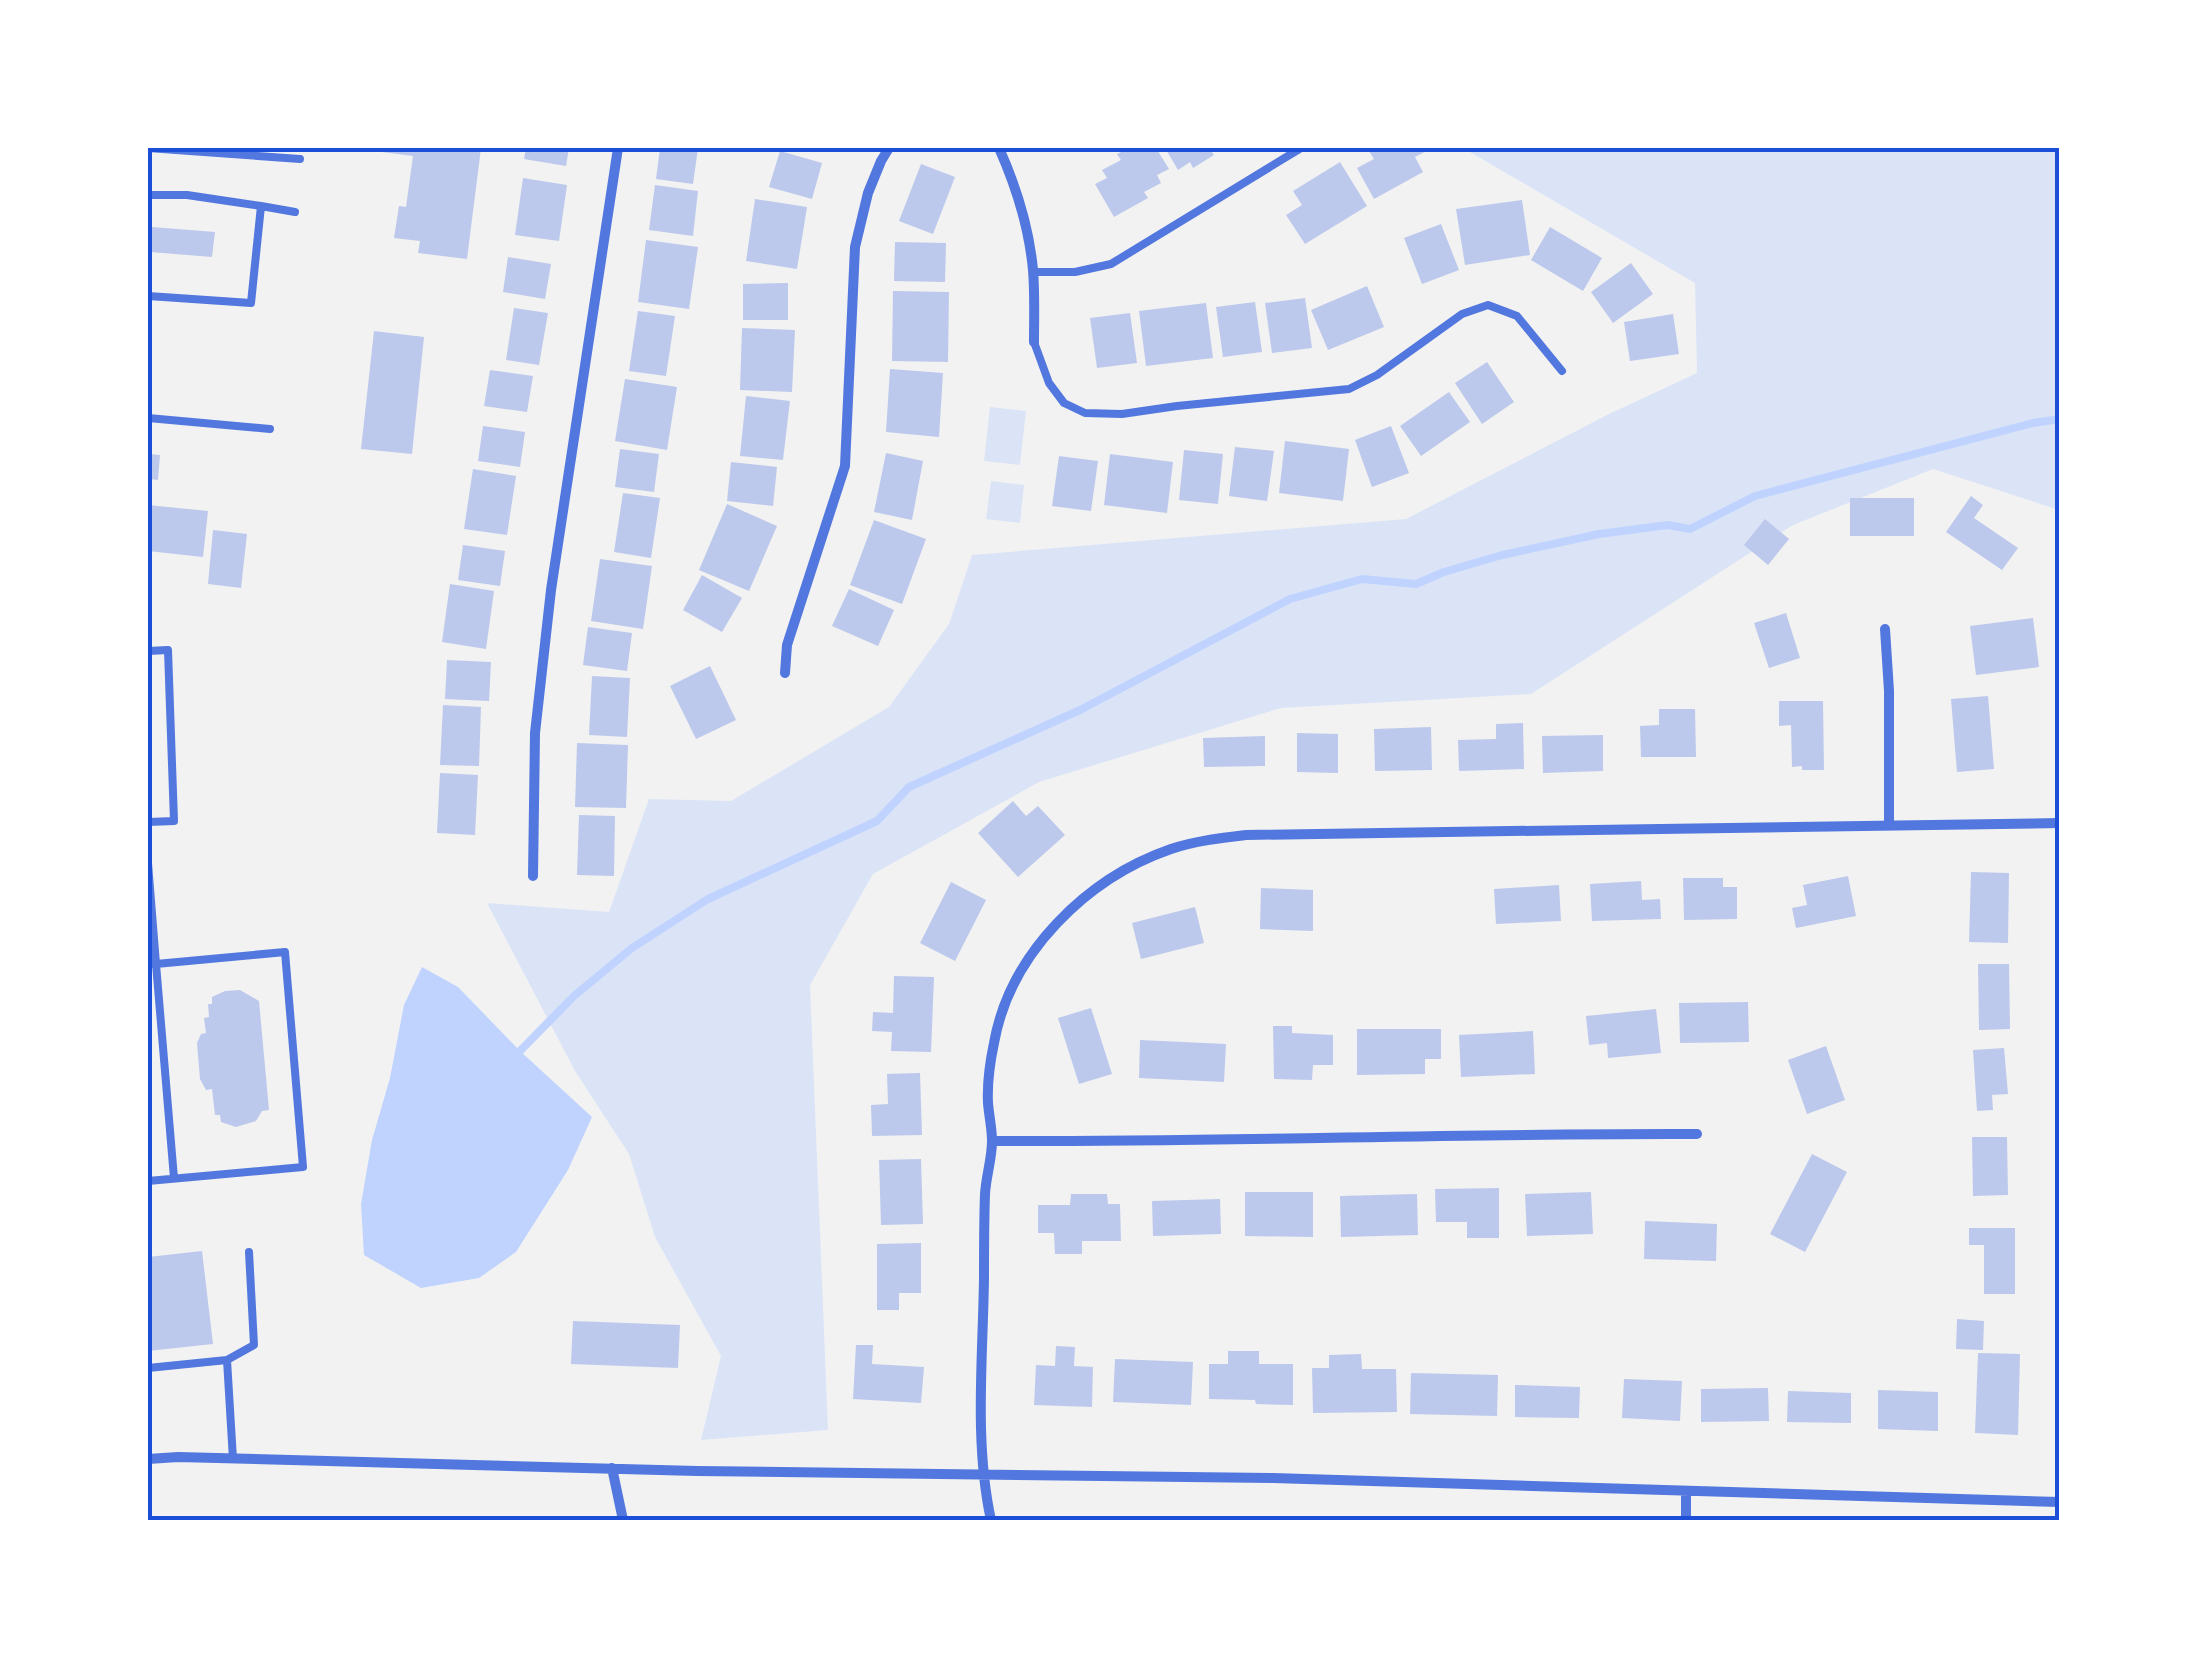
<svg xmlns="http://www.w3.org/2000/svg" width="2207" height="1668" font-family="'Titillium Web',sans-serif">
<style>
.green{fill:#dbe4f7}
.water{fill:#bfd3fe}
.lines{fill:none;stroke-linecap:round;stroke-linejoin:round}
.stream{stroke:#bfd3fe;stroke-width:8}
.building{fill:#bdc9ec}
.service{stroke:#5277de;stroke-width:8}
.minor{stroke:#5277de;stroke-width:10}
.neatline{fill:none;stroke:#1d4ed8;stroke-width:4}
</style>
<rect width="100%" height="100%" fill="#f2f2f2"/>
<!-- green -->
<path class="green" d="M1463,148H2059V510L1933,469L1793,525L1531,694L1281,708L1039,782L873,874L810,985L828,1430L701,1440L721,1356L655,1237L629,1154L575,1071L487,903L609,912L649,799L731,801L889,707L949,624L972,555L1406,519L1607,415L1697,373L1695,283Z
M990,407L1026,411L1020,465L984,461Z
M991,481L1024,485L1020,523L986,519Z"/>
<!-- water -->
<path class="water" d="M422,967L458,987L520,1051L592,1117L568,1170L516,1252L479,1278L421,1288L364,1255L361,1204L372,1140L390,1078L404,1005Z"/>
<g class="lines">
<!-- stream -->
<path class="stream" d="M520,1051L574,996L632,948L708,899L877,821L909,787L1080,710L1290,599L1362,579L1416,584L1444,572L1502,555L1599,534L1668,525L1690,529L1755,496L2033,423L2060,419"/>
</g>
<!-- building -->
<path class="building" d="M366,148H481L467,259L418,253L420,241L394,238L399,206L406,207L413,156L366,150Z
M526,148H569L566,166L524,159Z
M660,148H698L693,184L656,179Z
M1129,148H1156L1169,169L1157,175L1161,183L1144,192L1148,198L1114,217L1095,184L1107,178L1102,170L1121,160L1117,154Z
M1165,148H1209L1214,155L1193,168L1190,162L1178,170Z
M1367,148H1432L1415,157L1423,172L1374,199L1357,168L1374,159Z
M780,151L822,163L812,199L769,187Z
M1340,162L1367,206L1305,244L1286,215L1302,205L1293,191Z
M921,164L955,177L933,234L899,221Z
M523,178L567,185L559,241L515,235Z
M655,185L698,191L693,236L649,230Z
M755,199L807,207L797,269L746,261Z
M1522,200L1530,255L1465,265L1456,209Z
M1441,224L1459,270L1422,284L1404,238Z
M152,227L215,232L212,257L150,252Z
M1550,227L1602,258L1583,291L1531,260Z
M646,240L698,247L689,309L638,302Z
M895,242L946,243L945,282L894,281Z
M508,257L551,264L545,299L503,292Z
M1631,263L1653,294L1613,323L1591,292Z
M788,283V320H743V284Z
M1367,286L1384,327L1328,350L1311,310Z
M893,291L949,292L948,362L892,361Z
M1305,298L1312,348L1272,353L1265,303Z
M1255,302L1262,352L1223,357L1216,307Z
M1206,303L1213,358L1146,366L1139,311Z
M514,308L548,313L539,365L506,360Z
M638,311L675,316L666,376L629,371Z
M1130,313L1137,363L1097,368L1090,318Z
M1673,314L1679,354L1630,361L1624,322Z
M742,328L795,330L792,392L740,390Z
M374,331L424,337L412,454L361,449Z
M1487,362L1514,402L1482,424L1455,383Z
M890,369L943,373L939,437L886,432Z
M490,370L533,376L527,412L484,406Z
M625,379L677,387L667,450L615,441Z
M1449,392L1470,422L1421,456L1400,426Z
M746,396L790,401L783,460L740,456Z
M483,426L525,432L520,467L478,461Z
M1391,426L1409,473L1372,487L1355,440Z
M1285,441L1349,449L1343,501L1279,493Z
M1235,447L1274,451L1267,501L1229,496Z
M620,449L659,454L654,492L615,487Z
M1184,450L1223,454L1218,504L1179,500Z
M886,453L923,461L912,520L874,512Z
M148,454L160,455L158,480L148,479Z
M1110,454L1173,462L1167,513L1104,505Z
M1059,456L1098,461L1091,511L1052,506Z
M731,462L777,467L773,506L727,501Z
M473,469L516,476L507,535L464,529Z
M623,493L660,498L651,558L614,552Z
M1971,496L1983,505L1974,518L2018,548L2002,570L1946,532Z
M1850,498H1914V536H1850Z
M727,504L777,526L749,591L699,570Z
M148,505L208,511L203,557L148,551Z
M1765,519L1789,539L1768,565L1744,545Z
M874,520L926,539L902,604L850,585Z
M213,530L247,534L241,588L208,584Z
M463,545L505,551L500,586L458,580Z
M600,559L652,566L643,629L591,621Z
M702,575L742,598L722,632L683,610Z
M450,584L494,591L486,649L442,642Z
M849,589L894,610L878,646L832,626Z
M1786,613L1800,658L1769,668L1754,623Z
M2033,618L2039,667L1976,675L1970,626Z
M588,627L632,633L627,671L583,665Z
M447,660L491,662L489,701L445,699Z
M710,666L736,720L696,739L670,686Z
M592,676L630,678L627,737L589,735Z
M1988,696L1994,769L1957,772L1951,699Z
M1779,701H1823L1824,770H1802V766L1792,767L1791,725L1779,726Z
M443,705L481,707L479,766L440,765Z
M1659,709H1695L1696,757H1641L1640,726L1659,725Z
M1523,723L1524,769L1459,771L1458,740L1496,739V724Z
M1431,727L1432,770L1375,771L1374,729Z
M1297,733L1338,734V773L1297,772Z
M1603,735V771L1543,773L1542,736Z
M1265,736V766L1204,767L1203,738Z
M577,743L628,745L626,808L575,807Z
M440,773L478,775L475,835L437,833Z
M1013,801L1026,816L1038,806L1065,835L1018,877L978,833Z
M579,815L615,816L614,876L577,875Z
M1971,872L2009,873L2008,943L1969,942Z
M1848,876L1856,916L1796,928L1792,908L1807,905L1803,885Z
M1683,878H1723V887H1737V919L1684,920Z
M1641,881L1642,900L1660,899L1661,919L1592,921L1590,884Z
M951,882L986,900L955,961L920,943Z
M1559,885L1561,921L1496,924L1494,889Z
M1261,888L1313,890V931L1260,929Z
M1195,907L1204,943L1141,959L1132,923Z
M1978,964H2009L2010,1029L1979,1030Z
M894,976L934,977L931,1052L891,1051L892,1032L872,1031L873,1012L893,1013Z
M240,990L259,1001L269,1110L262,1111L256,1121L236,1127L221,1122L220,1115H215L212,1089L206,1090L200,1079L197,1043L201,1034L206,1033L204,1018L209,1017L208,1004H212V997L225,991Z
M1748,1002L1749,1042L1680,1043L1679,1003Z
M1091,1008L1112,1074L1079,1084L1058,1018Z
M1656,1009L1661,1053L1608,1058L1607,1043L1589,1045L1586,1016Z
M1273,1026H1292V1033L1333,1035V1065H1313L1312,1080L1274,1079Z
M1357,1029H1441V1059H1425V1074L1357,1075Z
M1533,1031L1535,1074L1461,1077L1459,1035Z
M1140,1040L1226,1044L1224,1082L1139,1078Z
M1826,1046L1845,1100L1807,1114L1788,1060Z
M2004,1048L2008,1094L1992,1095L1993,1110L1977,1111L1973,1050Z
M920,1073L922,1135L872,1136L871,1105L888,1104L887,1074Z
M1972,1137H2007L2008,1195L1973,1196Z
M1812,1154L1847,1172L1805,1252L1770,1234Z
M921,1159L923,1224L881,1225L879,1160Z
M1499,1188V1238H1467V1222H1436L1435,1189Z
M1245,1192H1313V1237L1245,1236Z
M1591,1192L1593,1234L1527,1236L1525,1194Z
M1071,1194H1107L1108,1204H1120L1121,1241H1082V1254H1055L1054,1233H1038V1205H1070Z
M1417,1194L1418,1235L1341,1237L1340,1196Z
M1220,1199L1221,1234L1153,1236L1152,1201Z
M1645,1221L1717,1224L1716,1261L1644,1259Z
M1969,1228H2015V1294H1984V1245H1969Z
M921,1243V1293H899V1310H877V1244Z
M202,1251L213,1344L148,1351V1257Z
M1957,1319L1984,1321L1983,1350L1956,1349Z
M573,1321L680,1325L678,1368L571,1364Z
M856,1345H873L872,1364L924,1367L921,1403L853,1399Z
M1056,1346L1075,1347L1074,1366L1093,1367L1092,1407L1034,1405L1036,1365L1055,1366Z
M1228,1351H1259V1364H1293V1405L1256,1404L1255,1400L1209,1399V1364H1228Z
M1978,1353L2020,1354L2018,1435L1975,1433Z
M1361,1354L1362,1369H1396L1397,1412L1313,1413L1312,1368H1329V1355Z
M1115,1359L1193,1362L1191,1405L1113,1402Z
M1411,1373L1498,1375L1497,1416L1410,1414Z
M1624,1379L1682,1381L1680,1421L1622,1418Z
M1515,1385L1580,1387L1579,1418L1515,1417Z
M1768,1388L1769,1421L1701,1422V1389Z
M1878,1390L1938,1392V1431L1878,1429Z
M1788,1391L1851,1393V1423L1787,1422Z"/>
<g class="lines">
<!-- service -->
<path class="service" d="M148,148L300,159
M148,195H187L261,206L251,303L148,296
M261,206L295,212
M1033,272H1075L1111,264L1301,148
M1034,342L1049,383L1064,403L1085,413L1122,414L1177,406L1349,389L1377,375L1462,314L1488,305L1517,316L1562,371
M148,418L270,429
M148,651L168,650L174,821L148,822
M148,863L156,964L285,952L303,1167L148,1181
M148,964H156L174,1178
M227,1360L254,1345L249,1252
M148,1368L227,1360L233,1459"/>
<!-- minor -->
<path class="minor" d="M999,148C1016,186 1029,227 1033,270C1035,294 1034,318 1034,342
M1885,629L1889,691V824
M785,673L787,645L845,466L855,247L868,193L881,161L889,148
M533,876L535,733L551,590L618,148
M992,1141C1227,1142 1462,1133 1697,1134
M148,1459L178,1457L697,1471L1273,1478L2060,1502
M612,1468L623,1520
M991,1520C974,1442 983,1357 984,1278C984,1250 984,1222 985,1194C986,1176 992,1159 992,1141C992,1128 989,1116 988,1103C987,1083 990,1062 994,1043C1010,953 1087,878 1171,849C1195,841 1220,838 1246,835L2060,823
M1686,1520V1491"/>
</g>
<!-- border -->
<rect width="2207" height="1668" fill="none" stroke="#ffffff" stroke-width="300"/>
<rect x="150" y="150" width="1907" height="1368" class="neatline"/>
</svg>
